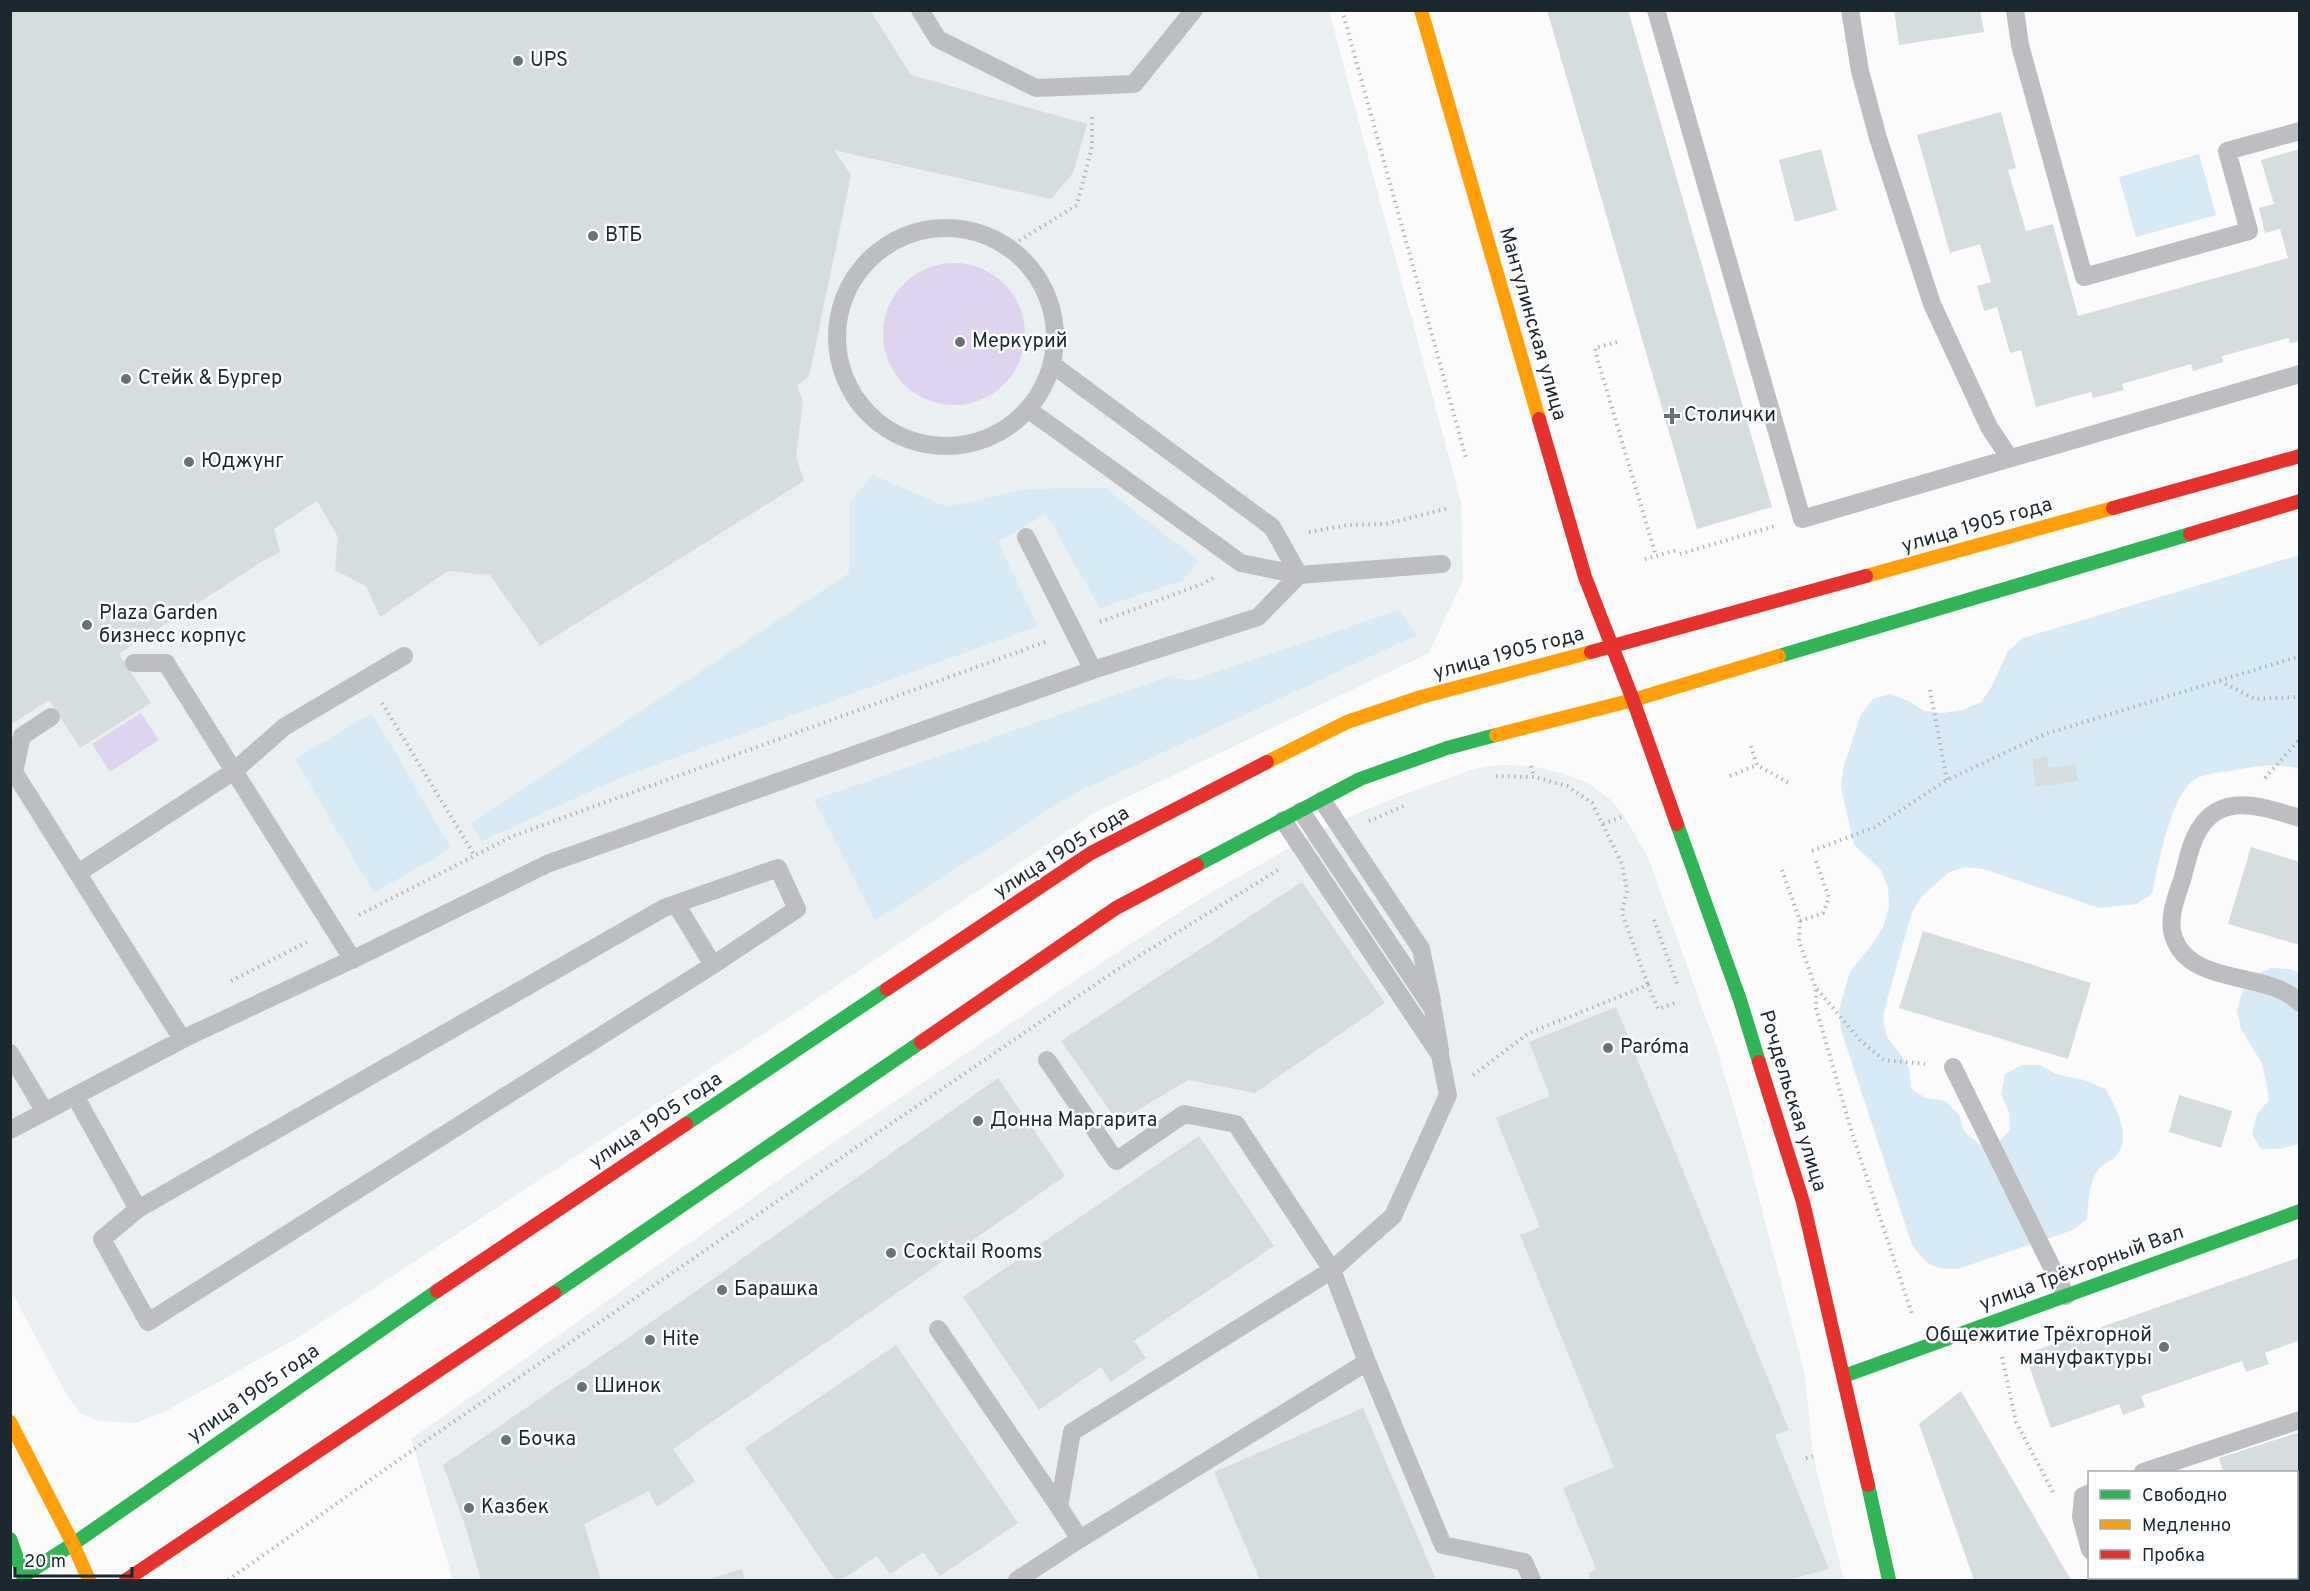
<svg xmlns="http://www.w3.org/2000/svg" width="2310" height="1591" font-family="Overpass,sans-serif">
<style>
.built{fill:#eaeff2}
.green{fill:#d7eaf6}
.water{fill:#dfd4ef}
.building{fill:#d5ddde}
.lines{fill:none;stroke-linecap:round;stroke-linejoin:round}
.path{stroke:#b4b5b9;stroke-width:4;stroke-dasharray:1.5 4.5;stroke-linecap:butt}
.lane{stroke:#bcbec2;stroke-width:18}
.fast{stroke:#30b455;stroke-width:14}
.slow{stroke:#ff9f0a;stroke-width:14}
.jam{stroke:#e5322d;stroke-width:14}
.poi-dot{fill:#697276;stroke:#fff;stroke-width:2}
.labels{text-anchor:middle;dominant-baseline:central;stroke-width:5;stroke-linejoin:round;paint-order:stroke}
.poi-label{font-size:20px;fill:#1b282f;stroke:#fff;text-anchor:start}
.street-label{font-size:20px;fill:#1b282f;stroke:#fff}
</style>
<rect width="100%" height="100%" fill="#fbfbfb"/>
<!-- built -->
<path class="built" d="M10,11H1329L1461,502L1463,580L1429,653L1094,813L800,1010L299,1337L166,1411L135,1423L99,1421L80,1413L67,1395L11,1291Z
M1498,765L1531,766L1562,773L1588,783L1611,800L1624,816L1648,857L1717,1049L1747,1152L1805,1375L1813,1456L1844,1580H453L411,1439L810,1158L1107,959L1205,896L1316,833L1381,803L1474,769Z"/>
<!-- green -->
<path class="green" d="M2199,154L2216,215L2136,237L2119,177Z
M873,475L947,507L1027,489L1105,488L1199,561L1182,581L1100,608L1046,514L998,542L1038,626L622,777L482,841L471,824L849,573V504Z
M2299,555V769C2280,763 2255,766 2235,770C2224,772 2210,773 2199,777C2170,790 2159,866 2152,894L2136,904L2099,908L1984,869L1965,867L1948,873L1921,897L1912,912L1887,1000L1883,1019L1887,1037L1899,1052L1909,1068L1911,1088L1925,1098L1946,1101L1959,1115L1964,1131L1979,1144H1997L2010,1130L2009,1112L2001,1094L2005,1074L2022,1065H2040L2056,1074L2084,1080L2106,1089C2116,1110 2134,1138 2114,1158C2109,1162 2103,1164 2099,1169C2088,1182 2089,1202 2087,1219L2073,1230L1958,1269C1933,1270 1927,1265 1912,1245L1841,1030L1839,1010L1850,972L1873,943L1883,927L1889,908L1888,888L1881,870L1854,845L1841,787L1843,769L1861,714L1873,699L1890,694L1909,701L1924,711L1943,713L1962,710L1981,702L1992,686L2008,651L2023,638Z
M1399,610L1417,635L1073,794L875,920L814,800L1170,676L1191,681Z
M372,713L451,848L374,893L295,759Z
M2271,968L2290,969L2299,973L2300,1144L2279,1149H2261L2252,1134L2257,1114L2269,1100L2266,1080L2261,1062L2241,1029L2237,1010L2242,993L2253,976Z"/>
<!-- water -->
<path class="water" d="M883 334a71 71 0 1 1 142 0a71 71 0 1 1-142 0Z
M141,713L159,740L110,772L92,744Z"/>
<!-- building -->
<path class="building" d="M10,10H870L911,75L1087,124L1073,173L1051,199L834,150L851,175L809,377L797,385L803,401L796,457L804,481L540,646L490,575L448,571L380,617L366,586L335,570L338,537L317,501L274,529L280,552L263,561L119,654L151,703L80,748L49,700L10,725Z
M1547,10H1628L1772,507L1697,529Z
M1894,10H1980L1984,32L1899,45Z
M2001,112L2016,168L2008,170L2026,231L2053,224L2078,316L2288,258L2280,229L2265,233L2259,208L2274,204L2261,160L2300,149V341L2290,343L2289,338L2222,356L2223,362L2193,371L2191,364L2122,384L2124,390L2093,398L2091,392L2036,407L2021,350L2010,353L1997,307L1984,311L1977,286L1991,282L1980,244L1950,253L1917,135Z
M1821,149L1837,210L1795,222L1779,160Z
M2047,756L2048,768L2075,764L2078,781L2036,787L2032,759Z
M2251,847L2300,862V945L2228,924Z
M1302,882L1385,1003L1255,1093L1188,1080L1118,1122L1061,1041Z
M1923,931L2091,983L2068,1059L1899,1008Z
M1616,1007L1789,1430L1775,1435L1829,1569L1788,1580H1591L1588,1573L1596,1569L1563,1488L1614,1467L1520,1235L1540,1227L1496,1118L1550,1096L1529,1042Z
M998,1078L1065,1176L673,1449L695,1481L657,1507L649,1491L584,1524L601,1580H481L466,1528L443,1465L689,1296Z
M2179,1095L2232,1111L2221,1148L2169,1132Z
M1199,1136L1274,1246L1134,1341L1146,1358L1111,1382L1101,1367L1039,1410L963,1297Z
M2300,1257V1340L2265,1353L2269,1364L2246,1372L2242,1361L2141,1396L2145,1407L2123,1415L2119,1404L2051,1428L2025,1354Z
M896,1345L1018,1523L940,1576L923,1552L890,1574L877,1556L841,1580H835L745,1448Z
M1961,1391L2071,1580H1974L1919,1424Z
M1363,1408L1436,1580H1260L1214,1472Z
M2300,1432V1513L2296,1514V1472H2223L2219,1458Z
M742,1569L745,1580H706Z"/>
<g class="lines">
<!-- path -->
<path class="path" d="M1342,10L1466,458
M1009,247L1077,205L1092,146V113
M1617,342L1595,348L1598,361L1656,556L1677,550
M1309,532L1348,525L1386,524L1449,508
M1680,554L1775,526
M1645,559L1656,556
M1100,622L1202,584L1213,578
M2220,681L2255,699L2300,697
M1930,690L1947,780
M382,703L475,856
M1751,746L1757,765L1789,783
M1531,766L1534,777
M1496,776L1534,777L1567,786L1592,803L1622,864L1627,890L1622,913L1648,985
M1730,776L1757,765
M2265,778L2300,739
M1369,821L1406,805
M1603,824L1624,816
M1812,851L1875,827L1947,780L2045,734L2300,656
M1782,870L1800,921L1799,941L1816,989V1008L1852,1133L1912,1314
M359,915L513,836L1048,641
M1654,920L1678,986
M1800,921L1823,913L1829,898L1816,861
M231,981L307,942
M1817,989L1860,1040L1884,1060L1925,1064
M1473,1075L1529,1033L1648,985L1658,1009L1678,1002
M2002,1357L2016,1422L2053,1492
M1806,1458L1813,1456
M228,1580L427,1440L1115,971L1281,868"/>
<!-- lane -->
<path class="lane" d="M920,10L938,39L1036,88L1134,84L1194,10
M1656,10L1802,519L2300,374
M1850,10L1860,71L1878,138L1932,304L1989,427L2009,457
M2015,10L2020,45L2084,277L2249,231L2227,151L2300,131
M837 337a109 109 0 1 1 218 0a109 109 0 1 1-218 0Z
M1053,365L1272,527L1299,575
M1029,410L1241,563L1299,575L1442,564
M1026,537L1093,670
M134,663H166L353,960
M51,717L22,736L14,772L182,1039
M1322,800L1421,949L1432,1001
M1301,811L1433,1009L1440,1050
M2300,818C2266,808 2223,791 2200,828C2190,843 2187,863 2182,880C2176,898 2167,919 2174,938C2191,987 2269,970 2300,1003
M1283,820L1440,1055L1448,1095L1393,1216L1332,1270L1367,1362L1443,1545L1524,1562L1532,1580
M778,868L797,909L713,965L148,1322L102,1239L138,1209L664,908Z
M78,873L234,771L284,727L404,656
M676,904L713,965
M10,1053L45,1112
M1953,1067L2066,1296
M75,1096L138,1209
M10,1130L189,1036L366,953L547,864L1093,670L1258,617L1299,575
M938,1329L1059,1507
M2143,1472L2300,1420
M2090,1493L2083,1496L2081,1517L2090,1550
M1080,1539L1367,1362
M2097,1578V1580
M1017,1580L1080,1539L1059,1507L1072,1432L1332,1270L1236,1124L1184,1114L1116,1161L1047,1060"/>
<!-- fast -->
<path class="fast" d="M1779,656L2190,534
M1677,824L1740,1000L1759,1062
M1197,865L1360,779L1447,748L1496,735
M686,1124L887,989
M554,1293L921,1042
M1844,1376L2300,1211
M1868,1485L1889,1580
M10,1539L25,1580
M23,1576L73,1544L437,1291"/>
<!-- slow -->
<path class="slow" d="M1421,10L1539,419
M1866,576L2113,508
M1496,735L1633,700L1779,656
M1267,762L1347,722L1421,697L1591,652
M10,1422L73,1544L89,1580"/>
<!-- jam -->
<path class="jam" d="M1539,419L1585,577L1633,700L1677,824
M2113,508L2300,456
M2190,534L2300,501
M1591,652L1866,576
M887,989L1091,853L1267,762
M921,1042L1116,908L1197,865
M1759,1062L1803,1202L1868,1485
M437,1291L686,1124
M126,1580L554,1293"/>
</g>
<!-- markers -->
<g class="poi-dot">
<circle cx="518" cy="61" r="6"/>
<circle cx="593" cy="236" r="6"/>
<circle cx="960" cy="342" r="6"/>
<circle cx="126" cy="379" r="6"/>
<path d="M1669 407h6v6h6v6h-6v6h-6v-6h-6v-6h6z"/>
<circle cx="189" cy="462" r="6"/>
<circle cx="87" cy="625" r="6"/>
<circle cx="1608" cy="1048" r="6"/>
<circle cx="978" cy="1121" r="6"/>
<circle cx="891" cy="1253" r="6"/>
<circle cx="722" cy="1290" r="6"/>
<circle cx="650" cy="1340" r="6"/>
<circle cx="2164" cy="1347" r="6"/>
<circle cx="582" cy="1387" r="6"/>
<circle cx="506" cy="1440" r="6"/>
<circle cx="469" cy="1508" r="6"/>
</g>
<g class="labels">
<!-- poi labels -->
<g class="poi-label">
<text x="530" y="61">UPS</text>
<text x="605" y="236">ВТБ</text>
<text x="972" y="342">Меркурий</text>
<text x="138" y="379">Стейк &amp; Бургер</text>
<text x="1684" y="416">Столички</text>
<text x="201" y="462">Юджунг</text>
<text x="99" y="614">Plaza Garden<tspan x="99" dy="23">бизнесс корпус</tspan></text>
<text x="1620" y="1048">Paróma</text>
<text x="990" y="1121">Донна Маргарита</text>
<text x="903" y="1253">Cocktail Rooms</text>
<text x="734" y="1290">Барашка</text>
<text x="2152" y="1336" text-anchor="end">Общежитие Трёхгорной<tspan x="2152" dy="23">мануфактуры</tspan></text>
<text x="662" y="1340">Hite</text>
<text x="594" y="1387">Шинок</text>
<text x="518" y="1440">Бочка</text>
<text x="481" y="1508">Казбек</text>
</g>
<!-- street labels -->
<g class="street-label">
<text transform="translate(1532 324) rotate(74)">Мантулинская улица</text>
<text transform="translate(1977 526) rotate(-16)">улица 1905 года</text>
<text transform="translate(1509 654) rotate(-15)">улица 1905 года</text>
<text transform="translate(1062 853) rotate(-32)">улица 1905 года</text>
<text transform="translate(1792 1101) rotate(73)">Рочдельская улица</text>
<text transform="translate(656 1121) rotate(-34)">улица 1905 года</text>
<text transform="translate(2082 1269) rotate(-20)">улица Трёхгорный Вал</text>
<text transform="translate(254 1394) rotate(-35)">улица 1905 года</text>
</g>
</g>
<!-- border -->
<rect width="2310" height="1591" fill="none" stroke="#1b282f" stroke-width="24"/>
<!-- legend -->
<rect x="2088" y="1471" width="210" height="108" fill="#ffffff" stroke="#a4a9ac" stroke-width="1.5"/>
<rect x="2100" y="1490" width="30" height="9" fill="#30b455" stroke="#a4a9ac" stroke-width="1.5"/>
<text x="2142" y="1501" font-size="18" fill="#1b282f">Свободно</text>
<rect x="2100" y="1520" width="30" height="9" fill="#ff9f0a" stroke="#a4a9ac" stroke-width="1.5"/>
<text x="2142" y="1531" font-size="18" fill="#1b282f">Медленно</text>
<rect x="2100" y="1550" width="30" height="9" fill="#e5322d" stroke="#a4a9ac" stroke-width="1.5"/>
<text x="2142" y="1561" font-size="18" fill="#1b282f">Пробка</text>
<!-- scale -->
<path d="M15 1567v9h117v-9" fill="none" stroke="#1b282f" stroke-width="3"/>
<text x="24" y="1567" font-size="18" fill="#1b282f" stroke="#ffffff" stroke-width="4.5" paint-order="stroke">20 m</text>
</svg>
